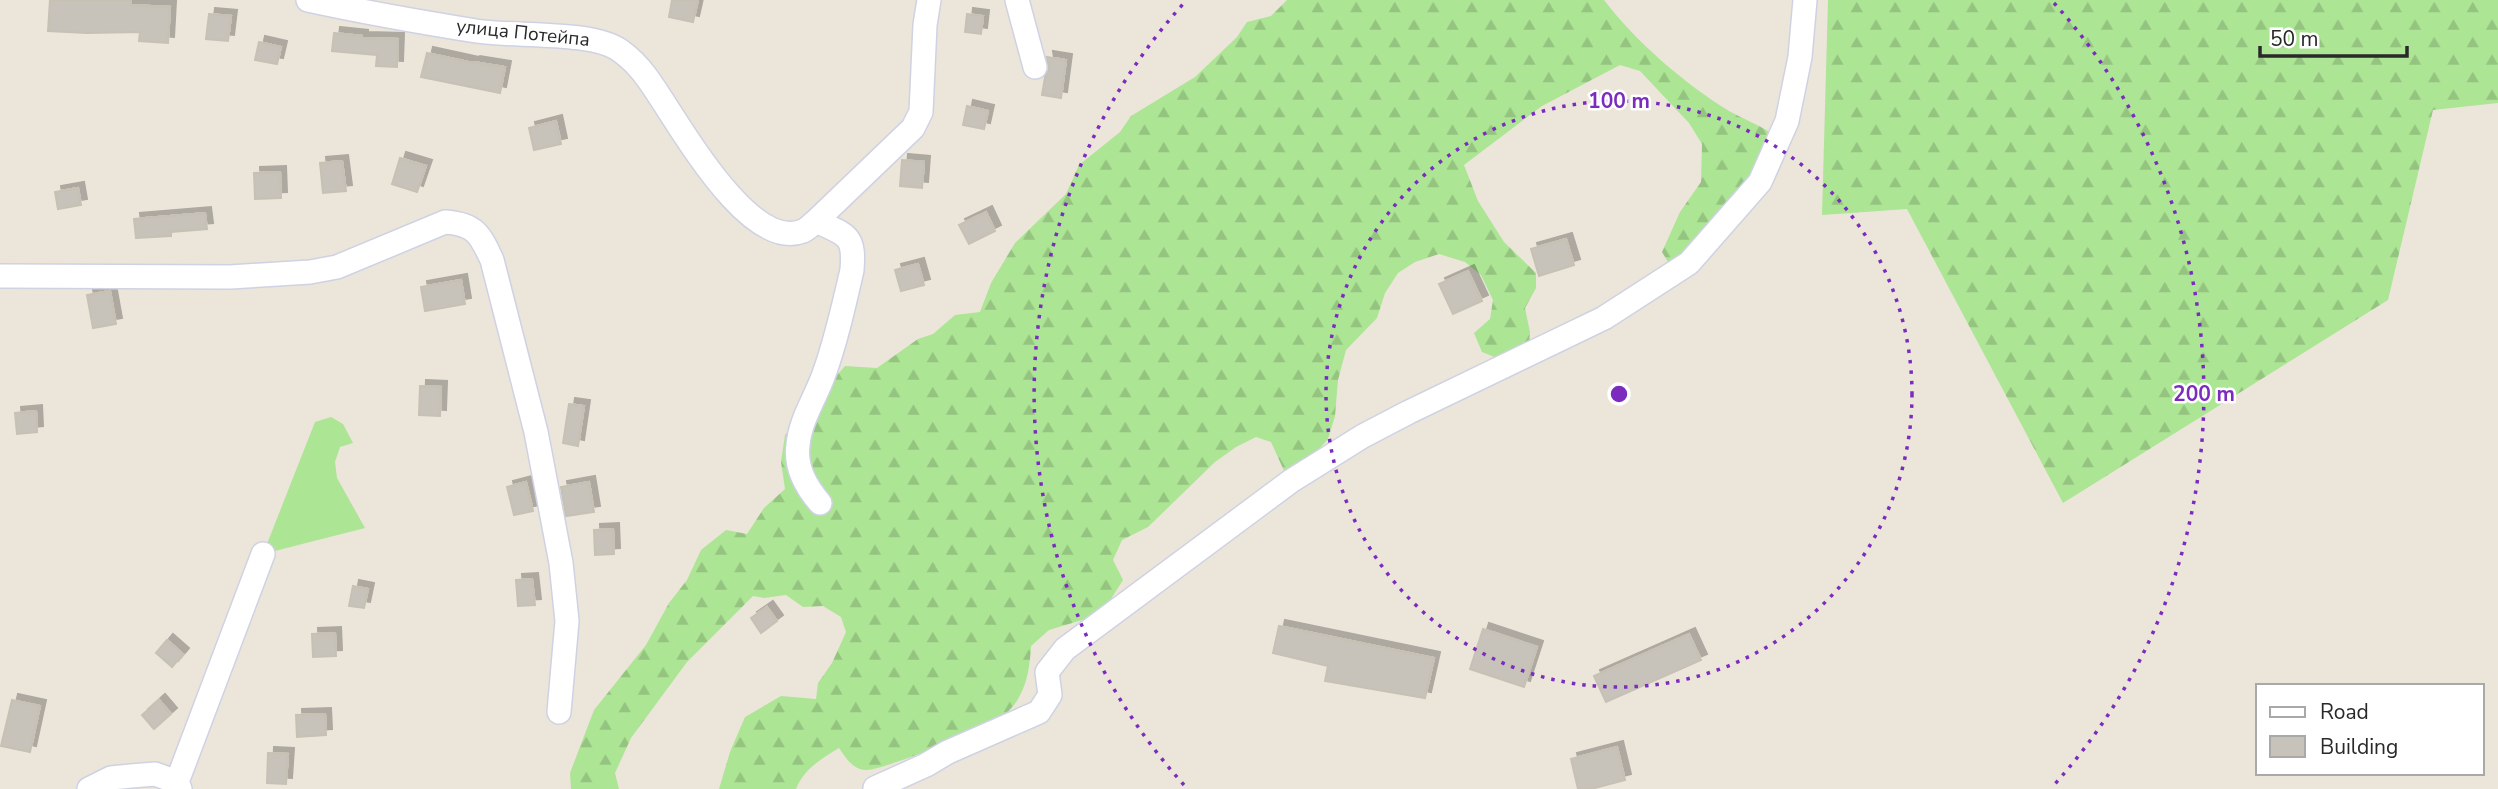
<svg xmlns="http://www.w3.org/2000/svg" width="2498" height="789" font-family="'Nunito Sans',sans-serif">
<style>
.grass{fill:#ace594}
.forest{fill:url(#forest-firs)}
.building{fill:#c7c2ba;stroke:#c7c1b4;stroke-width:2;filter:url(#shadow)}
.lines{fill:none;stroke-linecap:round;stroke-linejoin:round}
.minor-casing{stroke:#cfd2e3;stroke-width:26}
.minor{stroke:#fff;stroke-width:23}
.ring{fill:none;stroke:#7b2cbf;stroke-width:3.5;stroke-dasharray:3.5 7}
.labels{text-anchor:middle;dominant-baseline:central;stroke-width:5;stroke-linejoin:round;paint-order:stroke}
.street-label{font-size:19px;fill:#292929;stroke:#fff}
.centre{fill:#7b2cbf;stroke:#fff;stroke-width:3.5}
.ring-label{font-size:21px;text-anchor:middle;font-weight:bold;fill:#7b2cbf;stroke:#fff;stroke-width:5;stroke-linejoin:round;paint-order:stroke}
</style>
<defs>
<pattern id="forest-firs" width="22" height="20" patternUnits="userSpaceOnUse" patternTransform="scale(1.75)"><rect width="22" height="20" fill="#ace594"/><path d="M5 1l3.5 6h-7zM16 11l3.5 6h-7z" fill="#94c480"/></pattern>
<filter id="shadow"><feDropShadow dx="6" dy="-6" stdDeviation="0" flood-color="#0004"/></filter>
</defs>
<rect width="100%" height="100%" fill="#ece5da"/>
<!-- grass -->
<path class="grass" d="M331,417L343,424L353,443L340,447L335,462L337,478L365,528L263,554L315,422Z"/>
<!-- forest -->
<path class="forest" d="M1287,0H1604C1636,42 1685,84 1729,111C1745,120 1762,126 1777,137L1751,185L1681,259L1668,262L1662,252L1680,212L1701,182L1702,144L1689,123L1640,71L1620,65L1542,106L1464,165L1478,201L1504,242L1536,273V288L1525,308L1530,332L1529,345L1502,360L1482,352L1474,333L1490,319L1493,300L1481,275L1465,262L1439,254L1415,262L1398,273L1385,293L1377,318L1346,350L1338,380L1335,416L1328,439L1310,459L1286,475L1271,442L1256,437L1236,447L1215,462L1148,527L1122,540L1113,560L1123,580L1109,602L1092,617L1049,630L1031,646C1030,663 1028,682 1019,697C1016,704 1007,713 1001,718C988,728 881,771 866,770C852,769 846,758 839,748C821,759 804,769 796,789H719L730,752L745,717L781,696L816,699L818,683L832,663L846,632L841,617L823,606L803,607L786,595L764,598L753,596L687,662L631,738L615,773L619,789H571L570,773L594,710L646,645L669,603L687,580L701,550L726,530L747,534L764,508L785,489L781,462L785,435L845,366L877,368L918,339L933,334L955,315L980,312L991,283L1015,243L1066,194L1079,165L1120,132L1131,116L1195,77L1237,37L1247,22L1271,16Z
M1828,0H2498V103L2433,110L2388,300L2063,503L1907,209L1822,215Z"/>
<!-- building -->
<path class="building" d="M50,0H131V5L170,7L168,43L139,41L140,32L87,33L48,31Z
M672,0H698L693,22L669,17Z
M209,14L231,16L228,41L206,39Z
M967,14L983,16L981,34L965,32Z
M334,33L362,36V38L398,39L397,67L376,66L377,55L332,51Z
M259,42L281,47L277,64L255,60Z
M427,53L473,63L474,62L505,67L500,93L421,77Z
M1047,57L1066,60L1061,98L1042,95L1045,77L1049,70Z
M967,106L988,111L984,129L963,125Z
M556,121L561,144L534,150L529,128Z
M400,158L426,166L417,192L392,184Z
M902,160L924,162L922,188L900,186Z
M342,161L346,191L323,193L320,163Z
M280,172L281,198L255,199L254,173Z
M78,188L81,205L58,209L55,192Z
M986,212L995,231L969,244L959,225Z
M205,213L207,229L171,232V236L136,238L134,219Z
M1566,239L1574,265L1539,276L1531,249Z
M918,264L924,285L901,291L895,270Z
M1468,271L1482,301L1453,314L1439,284Z
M461,280L465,304L425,311L421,287Z
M110,291L116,324L93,328L87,295Z
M420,386L441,387L440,416L419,415Z
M569,404L584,406L578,446L563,443Z
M36,411L37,432L17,434L15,413Z
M526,482L533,511L514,515L507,487Z
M589,482L594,512L566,516L561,487Z
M613,529L614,554L595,555L594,530Z
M532,579L535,605L518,606L516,580Z
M353,586L368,589L364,608L349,606Z
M767,607L777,621L761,633L751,618Z
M1279,626L1434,658L1425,698L1325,681L1328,666L1273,653Z
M1483,629L1537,647L1524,687L1470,669Z
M335,633L336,656L313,657L312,634Z
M1689,634L1701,660L1606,702L1594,676Z
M167,640L183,654L172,667L156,653Z
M12,700L40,706L30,752L1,746Z
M159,700L171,714L154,729L142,715Z
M325,714L326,735L297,737L296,715Z
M1617,747L1625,780L1591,789H1578L1571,759Z
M268,753L288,754L286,784L267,783Z"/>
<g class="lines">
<!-- minor casing -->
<g class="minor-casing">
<path id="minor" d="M308,0C363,12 420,22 476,31C513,37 595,30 622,52C630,58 639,67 645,75C673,111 746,254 803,231C808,229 812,224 816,221L913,128L921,112L925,25L929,0
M1017,0L1035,67
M816,221C846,235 855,234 852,270C844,305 836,341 824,374C816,397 800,420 798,445C795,467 806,487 820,503
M0,276L230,277L310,272L337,267L445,222C475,224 480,234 492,260L536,432L561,563L567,621L559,712
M177,782L263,554
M875,788L926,765L948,752L1039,712L1050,695L1047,672L1065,649L1291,481L1363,436L1409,412L1604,318L1689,263L1760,182L1787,121L1800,57L1805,0
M89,789L111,778L131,776L155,774L177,782L180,789"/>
</g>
<!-- minor -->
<use href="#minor" class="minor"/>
</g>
<!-- distance rings -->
<g class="ring">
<circle cx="1619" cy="394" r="293"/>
<path d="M1184 785A585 585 0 0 1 1184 3M2054 3A585 585 0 0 1 2054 785"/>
</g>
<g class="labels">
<!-- street labels -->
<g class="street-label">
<text transform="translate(523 33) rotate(6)">улица Потейпа</text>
</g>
</g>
<circle cx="1619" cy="394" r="10" class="centre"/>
<g class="ring-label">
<text x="1619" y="108">100 m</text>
<text x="2204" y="401">200 m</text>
</g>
<!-- legend -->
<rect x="2256" y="684" width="228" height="91" fill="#ffffff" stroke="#a9a9a9" stroke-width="2"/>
<rect x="2270" y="707" width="35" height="10" fill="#ffffff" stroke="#a9a9a9" stroke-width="2"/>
<text x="2320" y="719" font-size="21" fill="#292929">Road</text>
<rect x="2270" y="736" width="35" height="21" fill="#c7c2ba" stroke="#a9a9a9" stroke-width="2"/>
<text x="2320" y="754" font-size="21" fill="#292929">Building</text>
<!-- scale -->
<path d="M2260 46v10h147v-10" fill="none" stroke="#292929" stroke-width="3.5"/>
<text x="2270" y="46" font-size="21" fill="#292929" stroke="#ffffff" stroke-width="5" paint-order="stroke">50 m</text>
</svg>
